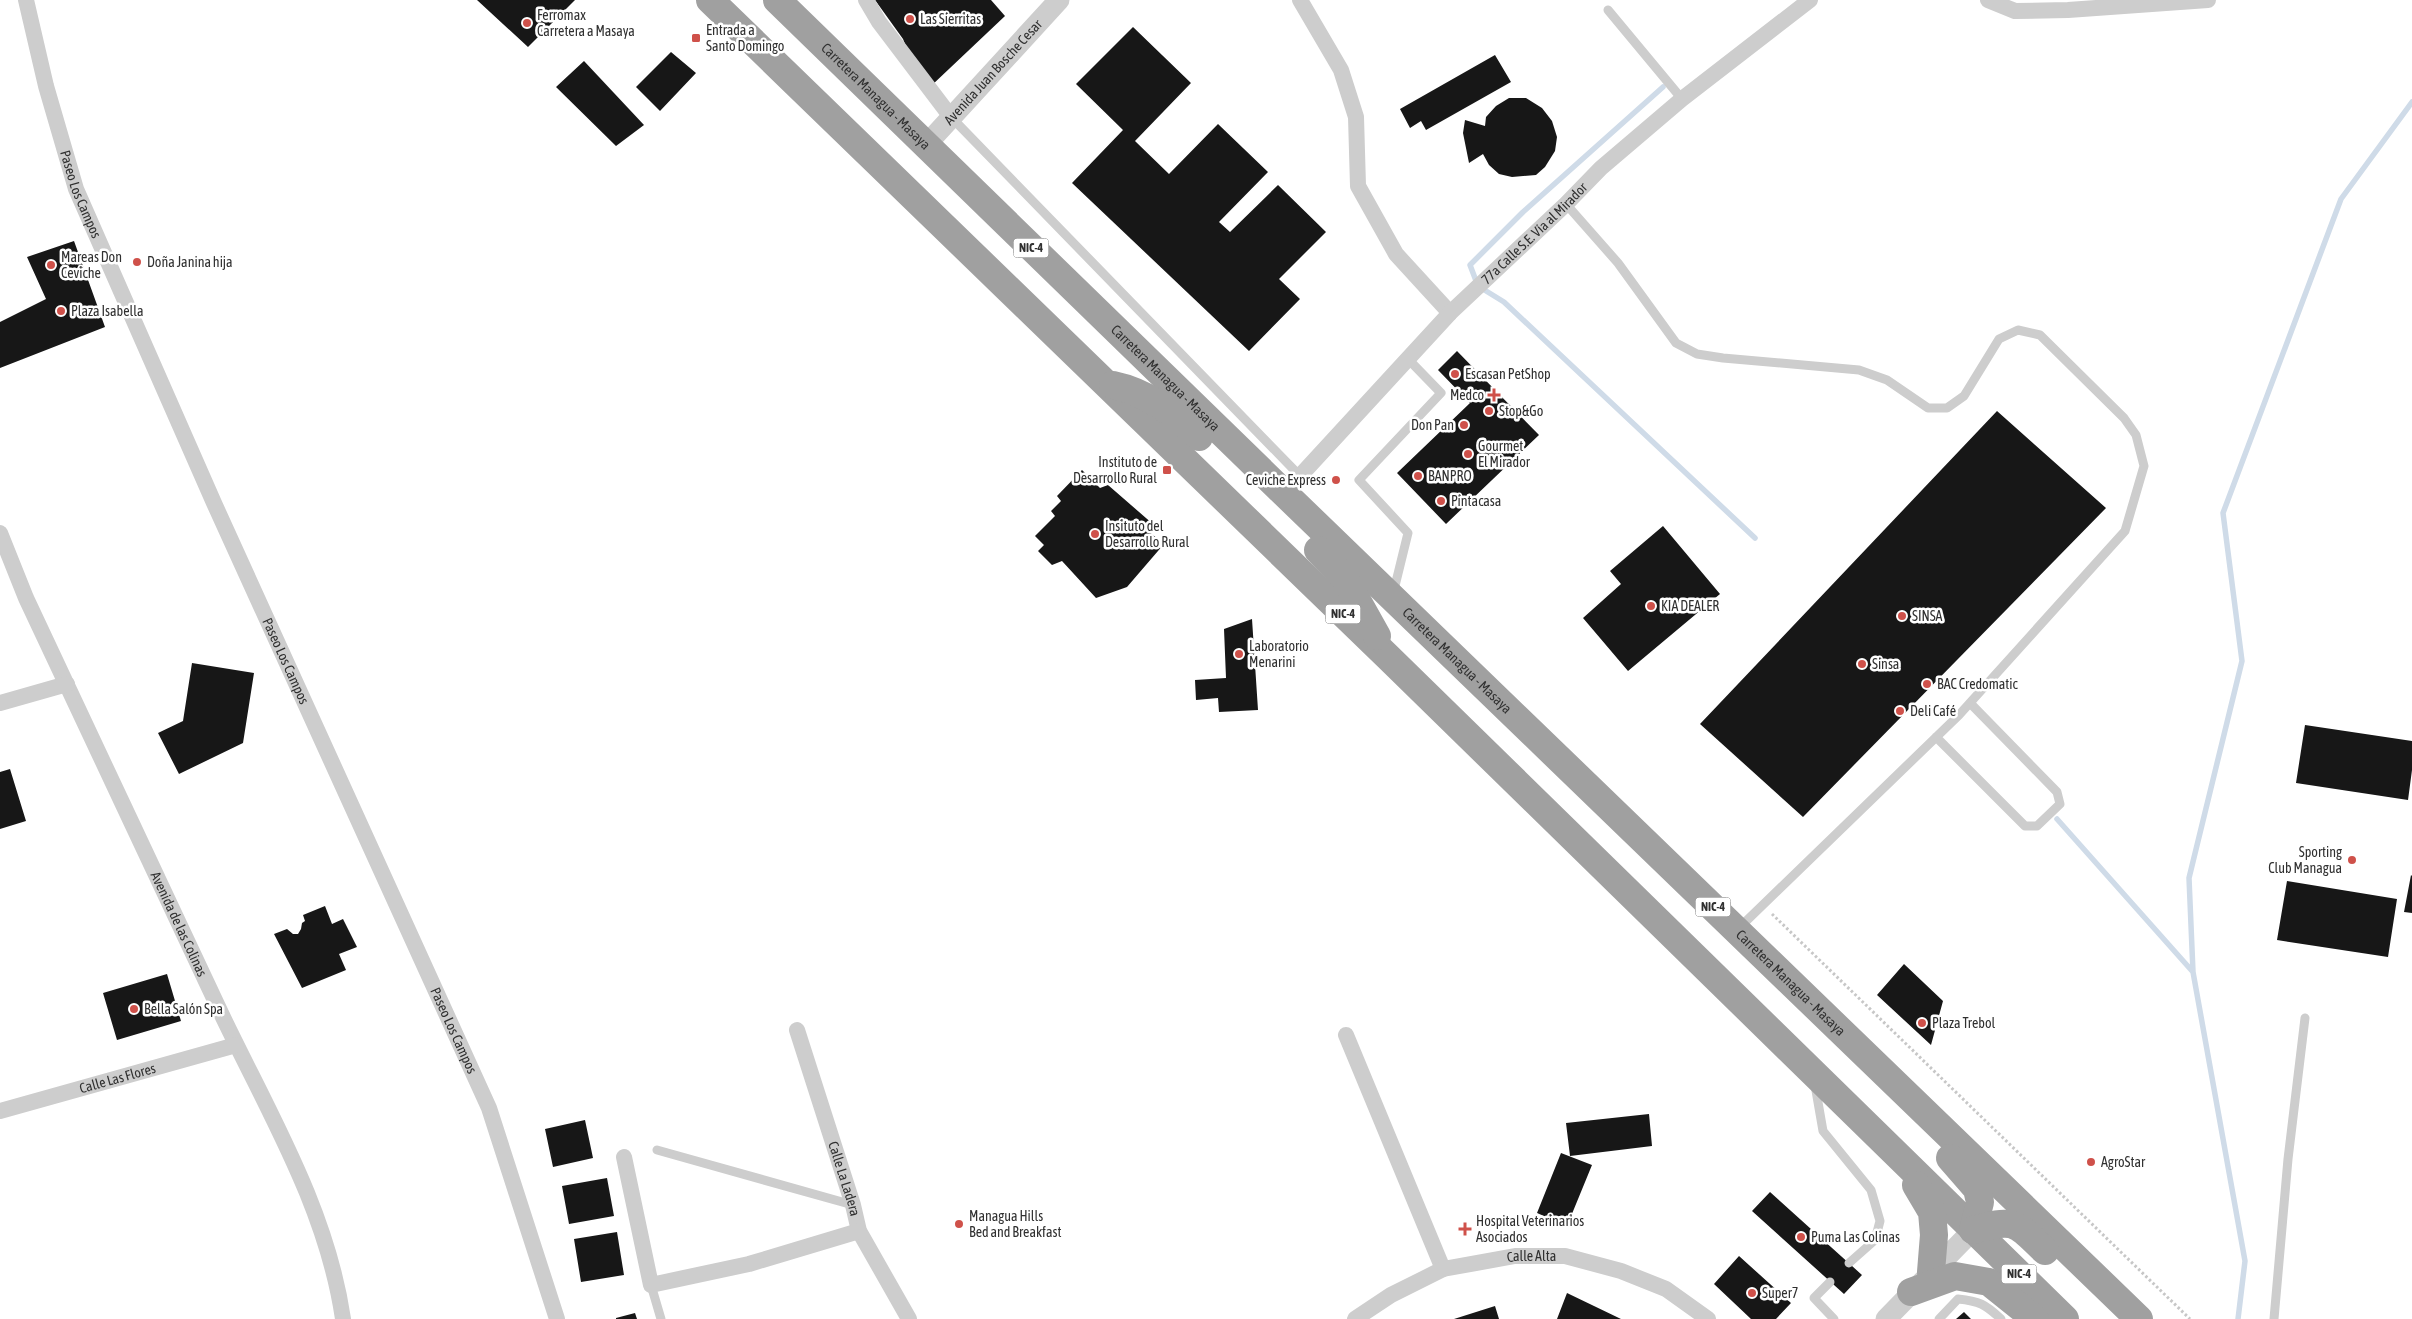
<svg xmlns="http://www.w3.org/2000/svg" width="2412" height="1319" font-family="'Asap Condensed',sans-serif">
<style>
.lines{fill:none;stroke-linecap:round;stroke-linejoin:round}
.stream{stroke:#cfdbe8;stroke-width:5.5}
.building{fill:#171717}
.path{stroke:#c7c7c7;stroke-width:3;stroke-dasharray:2.5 2.5;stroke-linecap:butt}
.service{stroke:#cdcdcd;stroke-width:9}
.minor{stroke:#cdcdcd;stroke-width:16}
.tertiary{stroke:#cdcdcd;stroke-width:21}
.trunk{stroke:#a0a0a0;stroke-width:28}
.poi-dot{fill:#cf514a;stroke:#fff;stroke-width:2}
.labels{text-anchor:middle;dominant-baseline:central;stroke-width:5;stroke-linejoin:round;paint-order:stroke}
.shield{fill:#fff;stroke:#6e6e6e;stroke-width:1}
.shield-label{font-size:12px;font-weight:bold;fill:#303030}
.poi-label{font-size:14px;fill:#303030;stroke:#fff;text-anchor:start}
.street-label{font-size:14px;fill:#303030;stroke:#fff}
</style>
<rect width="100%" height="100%" fill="#fff"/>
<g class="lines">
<!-- stream -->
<path class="stream" d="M1663,87L1523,212L1470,265L1478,286L1504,302L1755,538
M2057,819L2193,972L2245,1261L2238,1319
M2193,972L2189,878L2242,661L2223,513L2341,199L2412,102"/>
</g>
<!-- building -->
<path class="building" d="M477,0H575L528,47Z
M875,0H991L1005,16L931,86L914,66L903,39Z
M1133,27L1191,83L1135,141L1169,174L1218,124L1268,172L1219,222L1230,232L1278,185L1326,232L1279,279L1300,299L1249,351L1072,183L1123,130L1076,84Z
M671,52L696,73L660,111L636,87Z
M1495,55L1511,82L1426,130L1421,121L1410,128L1400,109Z
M584,61L644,125L616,146L556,87Z
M1509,98H1526L1542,108L1552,121L1557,137L1555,151L1545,167L1536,175L1512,177L1499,174L1489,165L1483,154L1469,163L1463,133L1465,120L1485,126L1486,117L1496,106Z
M74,241L105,327L0,368V322L46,299L27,257Z
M1457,351L1539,435L1446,524L1397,473L1470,403L1438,370Z
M1997,411L2106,508L1803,817L1700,724Z
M1082,470L1100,488L1108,485L1154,525L1148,531L1164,544L1127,587L1096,598L1062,561L1052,565L1038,551L1044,545L1035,536L1055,516L1051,511L1061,501L1057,496Z
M1663,526L1720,594L1628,671L1583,618L1621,584L1610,571Z
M1252,619L1258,710L1219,712L1218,698L1196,700L1195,680L1226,678L1224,629Z
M192,663L254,673L243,743L179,774L158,733L183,721Z
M2305,725L2412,741V770L2408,800L2296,783Z
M10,769L26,821L0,829V772Z
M2411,875L2412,876V913L2404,912Z
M2287,881L2397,899L2388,957L2277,940Z
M325,906L332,924L343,919L357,947L339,954L346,970L302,988L274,934L287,929L293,934H298L301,929L302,923L305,921L303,915Z
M1904,964L1943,1001L1931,1045L1877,995Z
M167,974L181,1021L117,1040L103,993Z
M1649,1114L1652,1146L1570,1156L1566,1123Z
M585,1120L593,1158L553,1167L545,1129Z
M1561,1153L1592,1165L1567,1226L1537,1213Z
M607,1178L614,1216L569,1224L562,1186Z
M1770,1192L1862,1275L1844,1294L1752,1211Z
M617,1232L624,1275L581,1282L574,1239Z
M1739,1256L1791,1303L1776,1319H1751L1714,1284Z
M1567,1293L1621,1319H1557Z
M1495,1306L1499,1319H1454Z
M1964,1312L1971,1319H1956Z
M635,1313L637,1319H616V1318Z"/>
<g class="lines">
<!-- path -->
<path class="path" d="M1772,914L2190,1319"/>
<!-- service -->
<path class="service" d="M1608,10L1682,99
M952,118L1300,476
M1566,204L1618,263L1676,343L1697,354L1723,358L1859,370L1887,380L1928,408H1947L1964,396L1999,339L2018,330L2040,335L2124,418L2136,435L2144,466L2125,531L1959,715L1739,928
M1393,594L1408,533L1359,480L1441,393L1408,359
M1936,737L2025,826H2037L2060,804L2057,792L1970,703
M1815,1085L1823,1131L1871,1190L1880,1221L1875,1240L1849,1263
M657,1150L853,1205
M1830,1282L1814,1298L1834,1319
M651,1285L661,1319
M1939,1319L1958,1299C1979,1301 1985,1304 2001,1319
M2274,1319L2288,1159L2305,1018"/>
<!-- minor -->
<g class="minor">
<path id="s1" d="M26,0L46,86L76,189L214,503L489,1108L557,1319"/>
<path d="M866,0L879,22L951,117"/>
<path d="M1300,0L1341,70L1356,117L1358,186L1396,254L1450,313"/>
<path d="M1988,0L2015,11L2068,10L2208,0"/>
<path id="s2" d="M1286,495L1300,476L1450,313L1566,204L1601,168L1682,99L1810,0"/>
<path id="s3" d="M0,533L26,598C91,735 155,874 220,1011C267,1110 327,1208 343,1319"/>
<path d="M0,703L67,684"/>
<path id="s4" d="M797,1030L853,1205L859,1231L909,1319"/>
<path d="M1346,1035L1443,1269"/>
<path id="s5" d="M0,1111L236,1045"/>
<path d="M624,1157L651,1285L749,1264L859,1231"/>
<path id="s6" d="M1355,1319L1391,1295L1443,1269L1515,1256H1565L1621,1271L1666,1289L1708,1319"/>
</g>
<!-- tertiary -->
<g class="tertiary">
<path id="s7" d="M926,145L1059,0"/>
<path d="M1886,1319L1973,1230"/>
</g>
<!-- trunk -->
<g class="trunk">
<path d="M710,0L1388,657L2065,1319"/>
<path id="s8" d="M777,0L1286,495L2139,1319"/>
<path d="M1113,385C1147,392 1174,413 1199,437"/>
<path d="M1318,550L1344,577L1377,636"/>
<path d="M1950,1158L1977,1189L1980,1202L1973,1230"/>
<path d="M1916,1185L1932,1212L1934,1235L1931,1272"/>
<path d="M1973,1230C2015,1218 2015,1222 2045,1251"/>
<path d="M1911,1292L1955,1276L1989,1282L2035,1319"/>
</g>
</g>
<!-- markers -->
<g class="poi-dot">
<circle cx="910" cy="19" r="5"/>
<circle cx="527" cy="23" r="5"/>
<rect x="691" y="33" width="10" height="10" rx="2.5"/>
<circle cx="137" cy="262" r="5"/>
<circle cx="51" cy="265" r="5"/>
<circle cx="61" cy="311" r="5"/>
<circle cx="1455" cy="374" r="5"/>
<path d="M1491.5 387.5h5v5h5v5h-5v5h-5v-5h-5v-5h5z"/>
<circle cx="1489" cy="411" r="5"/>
<circle cx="1464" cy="425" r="5"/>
<circle cx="1468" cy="454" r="5"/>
<rect x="1162" y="465" width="10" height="10" rx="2.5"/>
<circle cx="1418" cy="476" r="5"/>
<circle cx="1336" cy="480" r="5"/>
<circle cx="1441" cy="501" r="5"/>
<circle cx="1095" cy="534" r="5"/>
<circle cx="1651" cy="606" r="5"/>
<circle cx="1902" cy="616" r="5"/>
<circle cx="1239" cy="654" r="5"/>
<circle cx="1862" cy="664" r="5"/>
<circle cx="1927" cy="684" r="5"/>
<circle cx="1900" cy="711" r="5"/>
<circle cx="2352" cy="860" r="5"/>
<circle cx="134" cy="1009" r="5"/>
<circle cx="1922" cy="1023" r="5"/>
<circle cx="2091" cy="1162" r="5"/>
<circle cx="959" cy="1224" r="5"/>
<path d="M1462.5 1221.5h5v5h5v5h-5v5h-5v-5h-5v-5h5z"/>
<circle cx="1801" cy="1237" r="5"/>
<circle cx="1752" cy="1293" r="5"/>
</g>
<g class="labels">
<!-- shield labels -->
<g class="shield">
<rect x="1013.5" y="238.5" width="35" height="19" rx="4"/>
<rect x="1325.5" y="604.5" width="35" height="19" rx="4"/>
<rect x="1695.5" y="897.5" width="35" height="19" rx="4"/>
<rect x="2001.5" y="1264.5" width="35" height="19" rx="4"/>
</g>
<g class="shield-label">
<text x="1031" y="248">NIC-4</text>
<text x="1343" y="614">NIC-4</text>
<text x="1713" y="907">NIC-4</text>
<text x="2019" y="1274">NIC-4</text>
</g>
<!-- poi labels -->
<g class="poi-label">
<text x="537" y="15">Ferromax<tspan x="537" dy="16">Carretera a Masaya</tspan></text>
<text x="920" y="19">Las Sierritas</text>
<text x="706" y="30">Entrada a<tspan x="706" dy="16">Santo Domingo</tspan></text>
<text x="61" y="257">Mareas Don<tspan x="61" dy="16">Ceviche</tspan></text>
<text x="147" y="262">Doña Janina hija</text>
<text x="71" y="311">Plaza Isabella</text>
<text x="1465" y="374">Escasan PetShop</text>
<text x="1484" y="395" text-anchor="end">Medco</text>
<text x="1499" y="411">Stop&amp;Go</text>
<text x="1454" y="425" text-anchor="end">Don Pan</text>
<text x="1478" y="446">Gourmet<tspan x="1478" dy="16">El Mirador</tspan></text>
<text x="1157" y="462" text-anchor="end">Instituto de<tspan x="1157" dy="16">Desarrollo Rural</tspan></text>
<text x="1428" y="476">BANPRO</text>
<text x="1326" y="480" text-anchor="end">Ceviche Express</text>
<text x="1451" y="501">Pintacasa</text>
<text x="1105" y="526">Insituto del<tspan x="1105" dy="16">Desarrollo Rural</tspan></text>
<text x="1661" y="606">KIA DEALER</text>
<text x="1912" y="616">SINSA</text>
<text x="1249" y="646">Laboratorio<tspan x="1249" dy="16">Menarini</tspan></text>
<text x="1872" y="664">Sinsa</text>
<text x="1937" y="684">BAC Credomatic</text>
<text x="1910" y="711">Deli Café</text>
<text x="2342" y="852" text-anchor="end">Sporting<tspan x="2342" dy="16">Club Managua</tspan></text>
<text x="144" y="1009">Bella Salón Spa</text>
<text x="1932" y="1023">Plaza Trebol</text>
<text x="2101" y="1162">AgroStar</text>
<text x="969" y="1216">Managua Hills<tspan x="969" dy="16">Bed and Breakfast</tspan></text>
<text x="1476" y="1221">Hospital Veterinarios<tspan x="1476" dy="16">Asociados</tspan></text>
<text x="1811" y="1237">Puma Las Colinas</text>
<text x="1762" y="1293">Super7</text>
</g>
<!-- street labels -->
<g class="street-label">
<text stroke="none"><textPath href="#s7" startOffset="99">Avenida Juan Bosche Cesar</textPath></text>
<text stroke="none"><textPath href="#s8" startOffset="138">Carretera Managua - Masaya</textPath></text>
<text stroke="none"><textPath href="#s1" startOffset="202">Paseo Los Campos</textPath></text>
<text stroke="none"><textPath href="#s2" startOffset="361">77a Calle S.E. Vía al Mirador</textPath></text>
<text stroke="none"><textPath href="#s8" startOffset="542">Carretera Managua - Masaya</textPath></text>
<text stroke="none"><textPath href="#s8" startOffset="948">Carretera Managua - Masaya</textPath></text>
<text stroke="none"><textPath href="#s1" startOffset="712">Paseo Los Campos</textPath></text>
<text stroke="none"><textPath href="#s3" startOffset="430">Avenida de las Colinas</textPath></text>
<text stroke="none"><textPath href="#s8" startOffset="1412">Carretera Managua - Masaya</textPath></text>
<text stroke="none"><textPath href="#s1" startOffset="1118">Paseo Los Campos</textPath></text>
<text stroke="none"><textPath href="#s5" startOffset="122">Calle Las Flores</textPath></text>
<text stroke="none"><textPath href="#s4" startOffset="156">Calle La Ladera</textPath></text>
<text stroke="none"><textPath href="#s6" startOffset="191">Calle Alta</textPath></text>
</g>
</g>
</svg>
